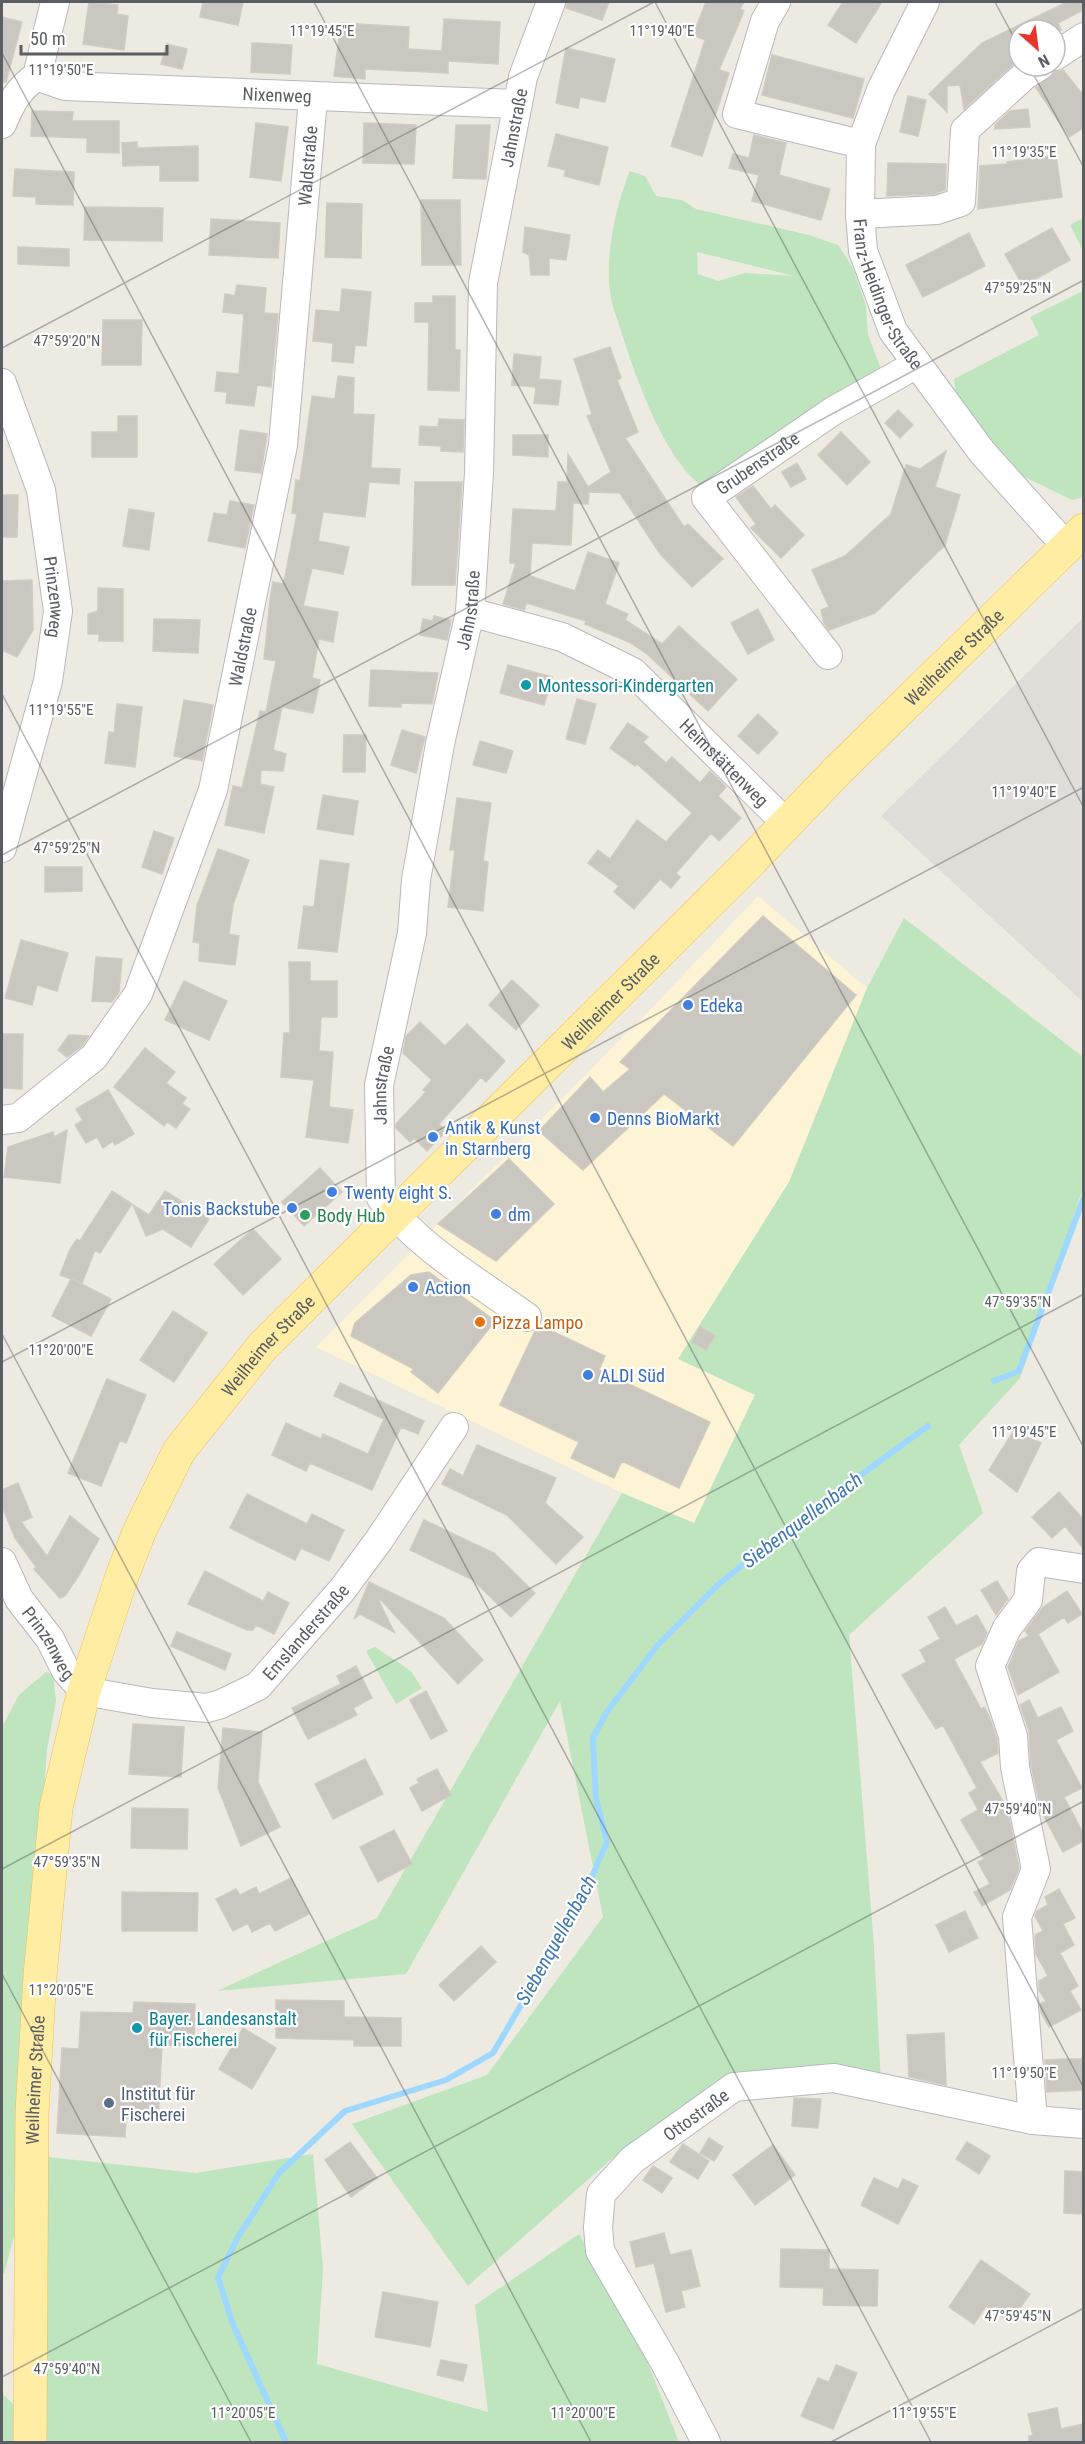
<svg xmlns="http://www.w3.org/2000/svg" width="1085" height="2444" font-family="'Roboto Condensed',sans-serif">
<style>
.commercial{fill:#fdf3d5}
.industrial{fill:#e0ddd9}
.green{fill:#bee5bd;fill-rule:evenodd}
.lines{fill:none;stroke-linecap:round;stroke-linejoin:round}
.stream{stroke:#9fd8ff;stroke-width:6}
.building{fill:#cac6c0;stroke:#d1cbc0;stroke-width:1.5}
.minor-casing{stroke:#b7b9be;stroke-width:30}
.major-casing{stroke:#f0c056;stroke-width:34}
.minor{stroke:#fff;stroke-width:28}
.major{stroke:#ffeda4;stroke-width:33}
.ticks{fill:none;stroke:#5a5e62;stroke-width:1.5;stroke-opacity:0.45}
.culture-dot{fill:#0f9aa8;stroke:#fff;stroke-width:2}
.shop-dot{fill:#3f7fe0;stroke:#fff;stroke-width:2}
.leisure-dot{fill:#2e9e5b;stroke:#fff;stroke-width:2}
.food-dot{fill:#e8710a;stroke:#fff;stroke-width:2}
.service-dot{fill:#5c6f8a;stroke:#fff;stroke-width:2}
.labels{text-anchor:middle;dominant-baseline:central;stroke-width:4.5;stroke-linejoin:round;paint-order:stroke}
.street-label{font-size:18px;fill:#5a5e62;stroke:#fff}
.culture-label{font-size:18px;fill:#0d838f;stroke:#fff;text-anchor:start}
.shop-label{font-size:18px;fill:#366cbe;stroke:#fff;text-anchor:start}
.leisure-label{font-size:18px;fill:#27864d;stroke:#fff;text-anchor:start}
.food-label{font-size:18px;fill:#c56008;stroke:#fff;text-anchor:start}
.service-label{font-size:18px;fill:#4e5e75;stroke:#fff;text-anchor:start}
.water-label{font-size:20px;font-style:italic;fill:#3d78b0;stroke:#fff}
.ticks-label{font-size:15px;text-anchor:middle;fill:#5a5e62;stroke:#fff;stroke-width:4.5;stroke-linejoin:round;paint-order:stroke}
</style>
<rect width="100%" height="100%" fill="#edeae1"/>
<!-- commercial -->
<path class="commercial" d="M758,896L867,988L789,1182L679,1359L755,1394L694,1523L622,1493L316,1347L649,1011Z"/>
<!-- industrial -->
<path class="industrial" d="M1083,618V1002L881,816Z"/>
<!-- green -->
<path class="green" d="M630,171L645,176L656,196L682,200L696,209L809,235L838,245L853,268L866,306L868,335L881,369L707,489C666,466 635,375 621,331C617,318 611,304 610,291C605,255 616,204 630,171ZM697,252L794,276L745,273L718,281L698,274Z
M1083,218V251L1070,225Z
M1083,291V497L1072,500L1006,468L957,402L954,379L1039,335L1030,317Z
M904,918L1083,1057V1188L1020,1378L959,1445L983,1513L849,1635L874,1946L881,2083L731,2080L609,2161L468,2286L352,2124L487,2075L603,1917L560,1701L406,1974L217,1991L377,1918L622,1493L694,1523L755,1395L678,1359L789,1182L867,988Z
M375,1647L411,1671L422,1688L396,1704L366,1651Z
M46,1672L53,1675L56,1701L47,1749L40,1855L23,1980L14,2236L4,2274H2V1727L19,1695Z
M313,2154L323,2269L317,2364L488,2412L475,2305L579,2234L630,2318L679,2442H44L48,2157L196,2173Z
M2,2393L15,2406L25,2442H2Z"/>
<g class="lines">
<!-- stream -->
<path class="stream" d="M994,1381L1019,1371L1084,1197
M286,2442L232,2322L218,2277L238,2237L279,2173L345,2111L446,2080L493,2053L580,1904L607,1842L596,1799L593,1738L606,1713L657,1646L719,1584L792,1525L928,1426"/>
</g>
<!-- building -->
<path class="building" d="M89,2L118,5L117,14L128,16L124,50L83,44Z
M203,2H243L238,25L200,17Z
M567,2H609L602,20L566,8Z
M706,2H744L740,9L744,11L719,70L729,73L702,156L671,146L705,40L693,35Z
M843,2H882L856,43L828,25Z
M1067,2H1083V10L1058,23L1061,30H1019V59L964,109L960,85L947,86V112L929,94L982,43Z
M2,17L22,22L6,82H2Z
M444,19L500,22L498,64L448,61V73L365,69V79L334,76L341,23L409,27L408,49L442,51Z
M252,43L292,45L290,74L251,72Z
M167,44L187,49L182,69L161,64Z
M566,48L615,59L605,102L580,97L578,108L556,103Z
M772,55L864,79L853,118L762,95Z
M1063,70L1083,95V128L1069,137L1036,88L1055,72Z
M908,96L926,100L918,136L900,132Z
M1028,109L1030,127L995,129V125L1010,111Z
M32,111L73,112L72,121H119V153L87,152V138L31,136Z
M256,123L288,127L281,181L250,177Z
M364,123L416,125L414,164L363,163Z
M456,125H490L486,179L453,178Z
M556,134L608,147L599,185L564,176L566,170L548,166Z
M754,135L786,143L779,175L830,189L821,220L752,201L759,175L729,168L733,154L749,158Z
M137,142V148L198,146V181H160V165L123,166L122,143Z
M1056,155L1062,197L978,209L980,166L1007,164V162Z
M888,163L946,164L945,190L934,194L887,196Z
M15,169L74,172L73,205L36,204V197L13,196Z
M421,200H460L461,265H422Z
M327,203L362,204L361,258L325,257Z
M85,207L163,208L162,241L84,240Z
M211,219L280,223L278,258L209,255Z
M525,227L570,235L566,260L549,258V275H531L529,255L523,252Z
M1052,228L1070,260L1023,286L1005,254Z
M969,233L985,266L923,297L906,265Z
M18,247L69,249V266L18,264Z
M237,285L266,288L264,313L278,314L271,387L257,385L254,406L226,403L227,392L215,391L217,372L239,374L244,314L223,312L225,294L235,296Z
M342,289L371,292L366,346L355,345L353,363L332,361L333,343L313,341L316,310L340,312Z
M433,296H455V350H460L459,391L428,390L429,322H415V303H433Z
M103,320H142L141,365H102Z
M610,347L621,378L617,380L638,432L625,438L684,527L688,524L723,559L692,587L661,555L620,493L589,492L588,504L573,503L571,545L532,543L530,576L575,591L588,552L619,563L605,604L628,614L625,620L662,644L679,626L737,679L708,711L647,654L629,642L585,624L586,621L527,603L524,610L503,604L516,563H510L513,509L556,511L558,482H567L568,454L588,487L611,472L587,416L592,414L574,359Z
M514,354L541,357L539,379L561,381L558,405L534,403L536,387L512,385Z
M338,376L354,378L353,414L374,415L371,468L400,469L399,484L369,482L365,517L323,512L318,541L349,547L343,574L312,568L303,606L338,612L333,642L319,639L312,678L320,680L313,713L282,707L273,750L286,754L283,771L261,770L260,784L274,787L264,833L225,825L233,786L242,788L260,711L266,712L276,661L264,659L270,600L273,582L283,584L286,572L297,514L292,513L296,480L300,481L312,396L335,399Z
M898,410L913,425L900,438L885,423Z
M118,416H137V457H92V432H118Z
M439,419L464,420L463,452L441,451V446L419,445L420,426L438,427Z
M240,430L267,434L261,473L235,470Z
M841,432L870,462L847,485L818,455Z
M513,435H548V457L513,455Z
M946,451L935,487L960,495L945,545L875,613L829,630L824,623L821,610L829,607L812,570L845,556L891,514L906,465L920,469Z
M797,463L806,479L791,487L782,472Z
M415,482H462L455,585H412Z
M753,486L771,509L775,505L804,535L781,558L751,528L756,524L736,497Z
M2,495H18L17,537H2Z
M230,501L254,505L245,548L208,541L214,513L227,515Z
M129,509L154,513L149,550L123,546Z
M32,580L33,630L17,657L2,650V581Z
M98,588L123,589V641H99V634H88V614L98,611Z
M758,609L774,640L748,654L731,623Z
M434,616L451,620L447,640L420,635L423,619L433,621Z
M154,619L200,620L198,653L153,651Z
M508,665L552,677L544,705L500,693Z
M371,670L438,673L432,704L401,703V707L369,706Z
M577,699L596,704L585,744L566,739Z
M184,700L213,705L202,761L174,756Z
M117,704L142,707L135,767L105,763L109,732L114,733Z
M758,714L778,733L758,754L738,736Z
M628,723L648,737L643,742L666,763L672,757L700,783L710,771L726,787L718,796L741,818L719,841L711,833L676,873L680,877L671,888L660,879L634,909L614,892L619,886L588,863L598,850L610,859L637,820L666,842L692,813L637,764L635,766L610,748Z
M402,730L425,737L416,773L391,765Z
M344,735H366L365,772H343Z
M480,741L513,751L506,773L473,765Z
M323,795L358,801L353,835L317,829Z
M457,798L491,803L483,861L488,862L483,911L448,907L455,850H450Z
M154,831L174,838L162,874L142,867Z
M218,849L249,860L233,905L229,934L239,936L235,965L199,961L200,943L193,942L197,906Z
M320,860L349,864L337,952L298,948L304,906L314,907Z
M45,867H82V891L45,892Z
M763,916L856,995L733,1146L664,1094L583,1170L539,1131L590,1077L603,1092L630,1069L620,1062Z
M21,940L68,953L57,991L37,985L32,1005L5,998Z
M96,957L122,959L119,992L112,1002L92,1001Z
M289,962H310V981H337V1017H321L319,1051L333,1052L329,1107L353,1110L348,1143L306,1137L314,1080L281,1077L284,1033H290Z
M512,980L539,1005L516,1030L489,1005Z
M184,981L227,1001L209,1040L165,1020Z
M420,1022L445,1046L467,1024L505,1061L486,1082L481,1077L439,1124L446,1131L427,1151L414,1138L410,1142L396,1128V1124L426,1092L423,1090L432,1080L403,1053L406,1036Z
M2,1034H23L22,1089L2,1088Z
M69,1035L89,1036L82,1046L67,1057L58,1050Z
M145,1048L175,1072L166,1083L186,1098L182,1104L190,1109L176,1128L167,1122L164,1126L114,1087Z
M108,1090L134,1134L115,1145L113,1141L103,1148L97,1137L86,1143L75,1125L83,1120L76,1109Z
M67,1130L60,1183L4,1177L8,1147L53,1132L54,1137Z
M509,1159L554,1204L496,1261L438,1224Z
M320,1168L342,1192L304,1226L282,1202Z
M112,1191L132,1204L100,1253L95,1250L82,1283L72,1279L111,1299L91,1336L52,1316L71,1279L60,1275L70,1249L77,1239L80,1241Z
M165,1191L209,1219L191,1247L163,1229L146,1236L133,1205L149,1215Z
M253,1229L281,1259L243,1295L214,1264Z
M429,1272L495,1321L438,1393L411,1372L414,1369L351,1336L355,1323L411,1275Z
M173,1311L207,1333L174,1382L140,1360Z
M541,1326L605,1356L599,1370L710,1422L679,1488L622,1461L614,1478L571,1458L579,1442L500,1405L535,1331Z
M700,1327L715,1336L706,1350L692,1342Z
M107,1379L146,1395L126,1443L120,1440L101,1486L68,1473Z
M340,1383L424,1421L418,1434L401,1427L372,1490L310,1463L306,1471L272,1455L286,1423L321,1439L323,1434L368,1454L384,1419L334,1396Z
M1013,1432L1041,1443L1017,1492L989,1470Z
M477,1445L556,1478L545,1503L583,1537L556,1564L507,1515L442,1484L450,1469L463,1476Z
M18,1483L32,1517L21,1522L47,1556L70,1516L99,1539L79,1575L65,1596L60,1598L34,1569L36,1567L15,1538L2,1506V1490Z
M1059,1492L1083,1519V1548L1065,1526L1052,1538L1032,1517Z
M247,1494L307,1524L312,1514L344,1530L329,1561L301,1548L295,1560L230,1528Z
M424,1520L494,1553L535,1593L511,1617L473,1580L410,1550Z
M205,1571L263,1601L268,1592L289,1603L274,1634L256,1625L253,1630H247L188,1604Z
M997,1581L1008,1599L996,1615L981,1590Z
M369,1582L444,1618L483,1660L458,1684L381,1600L379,1601L394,1632L360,1614L354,1619Z
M1067,1591L1082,1614L1068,1623L1064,1617L1038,1634L1059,1672L1018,1695L1008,1667L1019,1641L1029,1636L1025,1631L1043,1607Z
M945,1607L956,1626L977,1615L987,1633L982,1644L954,1659L981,1709L984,1707L989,1716L997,1739L998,1753L980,1762L1007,1808L1019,1868L1010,1890L982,1906L974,1892L990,1884L978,1862L984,1859L961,1820L978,1810L969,1793L977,1788L943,1725L936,1729L902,1675L926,1662L920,1650L940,1639L928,1617Z
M177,1632L231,1654L225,1670L171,1646Z
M356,1666L372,1698L353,1708L357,1715L308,1739L292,1708L341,1684L337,1676Z
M426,1691L447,1731L431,1739L410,1700Z
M1029,1700L1038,1718L1061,1707L1073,1731L1056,1740L1082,1788L1064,1797L1083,1833V1841L1063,1852L1041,1811L1031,1765L1029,1731L1020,1705Z
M133,1724L184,1727L181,1777L129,1774Z
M223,1728L262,1732L258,1782L280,1827L241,1846L218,1788Z
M365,1759L383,1794L333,1819L315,1784Z
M437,1769L451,1795L422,1811L410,1788L419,1783L417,1779Z
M132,1808L188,1809L187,1849L131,1848Z
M394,1830L412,1864L378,1882L360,1847Z
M291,1878L309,1914L275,1931L270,1923L252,1932L248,1923L233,1931L216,1899L236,1889L240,1895L256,1887L259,1894Z
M1059,1889L1075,1918L1063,1924L1074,1945L1060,1953L1078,1986L1070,1991L1081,2010L1049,2027L1041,2012L1040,2004L1046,2001L1039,1990V1981L1048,1976L1036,1954L1035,1935L1043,1931L1035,1916L1037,1911L1048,1905L1045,1897Z
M122,1892L198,1893L197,1931H122Z
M965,1911L978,1938L949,1952L936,1925Z
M481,1946L496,1962L454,2001L439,1985Z
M276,2000L344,2001V2017L401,2018V2046H354V2040L276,2038Z
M134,2002L195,2004L194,2046L162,2045L158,2119L126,2118L125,2137L57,2133L62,2048L79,2049L81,2012L133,2013Z
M243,2028L276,2048L252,2089L219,2069Z
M944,2033L946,2085L909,2077L907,2035Z
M1067,2059H1083V2090L1047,2092L1045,2060Z
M794,2098L821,2099L818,2128L792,2126Z
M709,2138L723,2147L714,2161L700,2153Z
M350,2142L377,2178L351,2197L325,2160Z
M967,2142L990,2156L979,2174L956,2159Z
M683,2144L709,2161L698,2179L670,2162Z
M773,2145L795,2175L755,2205L733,2175Z
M653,2166L672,2178L662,2193L643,2180Z
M1065,2171L1083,2172V2214L1064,2213Z
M874,2178L898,2189L903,2179L918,2186L898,2224L861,2205Z
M664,2233L670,2255L691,2250L700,2286L681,2291L685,2307L666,2312L654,2263L636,2267L630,2242Z
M781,2249L829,2250V2269L878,2270L877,2306L823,2305L824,2288L780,2287Z
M981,2260L1030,2294L1010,2322L986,2306L974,2324L949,2307Z
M383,2292L438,2302L430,2347L375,2337Z
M441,2360L467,2365L463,2381L437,2375Z
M836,2365L857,2373L833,2429L801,2416L818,2378L829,2382Z
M1057,2408L1061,2429L1083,2424V2442H1029V2436L1033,2435L1028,2414Z"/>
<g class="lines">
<!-- minor casing -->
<g class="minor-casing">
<g id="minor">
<path d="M776,2L765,21L737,114L861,144"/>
<path id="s1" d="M925,2L881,90L861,144L860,214L863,251L893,331L982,452L1066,546"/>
<path d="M1055,56L1084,37"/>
<path id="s2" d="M37,76L65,86L518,104"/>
<path d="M2,124C11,103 18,89 37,76L55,2"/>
<path d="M860,214L937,210L961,202L965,130L1024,76L1040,66"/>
<path id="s3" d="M2,383L41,490L58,611L48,681L2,848"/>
<path id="s4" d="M470,612L562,637L633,672L787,824"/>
<path id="s5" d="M828,655L706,498L833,411L917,364"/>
<path id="s6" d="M2,1120L18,1118L94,1057L138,994L213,790L283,445L313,98"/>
<path id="s7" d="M527,1317C477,1281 419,1248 381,1198L379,1085L412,933L416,880L440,744L470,612L479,473L483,283L523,77L551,2"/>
<path id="s8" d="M2,1562L19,1599L50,1639L66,1671L84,1691L152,1703L207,1708L221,1704L258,1686L342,1590L379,1540L454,1427"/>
<path d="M1033,2120L1017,1917L1036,1869L1015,1767L1013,1736L990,1666L1007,1628L1028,1600L1031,1571L1039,1562L1084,1569"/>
<path id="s9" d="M706,2442L665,2363L600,2251L598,2227L601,2194L632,2160L734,2087L834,2078L1033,2120L1084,2124"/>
</g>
</g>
<!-- major casing -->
<g class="major-casing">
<g id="major">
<path id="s10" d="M30,2442L32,2113L40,1976L56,1808L84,1691L122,1576L140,1530L179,1451L262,1347L748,864L837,771L1084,530"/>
</g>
</g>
<!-- minor -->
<use href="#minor" class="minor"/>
<!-- major -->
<use href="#major" class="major"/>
</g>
<!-- ticks -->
<path class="ticks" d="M314,2L1084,1448M655,2L1084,808M995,2L1019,47M2,53L1084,2088M1029,66L1084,168M2,348L654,2M2,694L931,2442M2,855L1084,280M2,1334L591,2442M2,1362L1084,787M2,1869L1084,1294M2,1974L251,2442M2,2377L1084,1801M831,2442L1084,2308"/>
<!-- markers -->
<g class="culture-dot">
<circle cx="526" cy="685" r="6"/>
<circle cx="137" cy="2028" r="6"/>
</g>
<g class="shop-dot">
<circle cx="688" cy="1005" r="6"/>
<circle cx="595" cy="1118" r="6"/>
<circle cx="433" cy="1137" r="6"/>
<circle cx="332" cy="1192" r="6"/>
<circle cx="292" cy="1208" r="6"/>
<circle cx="496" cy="1214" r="6"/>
<circle cx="413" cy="1287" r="6"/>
<circle cx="588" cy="1375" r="6"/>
</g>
<circle class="leisure-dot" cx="305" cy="1215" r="6"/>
<circle class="food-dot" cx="480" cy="1322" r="6"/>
<circle class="service-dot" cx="109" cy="2103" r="6"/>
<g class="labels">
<!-- street labels -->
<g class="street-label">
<text stroke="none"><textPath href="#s2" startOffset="242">Nixenweg</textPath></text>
<text stroke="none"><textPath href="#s7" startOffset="1272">Jahnstraße</textPath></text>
<text stroke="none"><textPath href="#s6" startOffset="1040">Waldstraße</textPath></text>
<text stroke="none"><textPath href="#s1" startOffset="312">Franz-Heidinger-Straße</textPath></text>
<text stroke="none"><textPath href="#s5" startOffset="261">Grubenstraße</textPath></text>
<text stroke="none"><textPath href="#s3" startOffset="222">Prinzenweg</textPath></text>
<text stroke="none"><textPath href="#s7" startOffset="786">Jahnstraße</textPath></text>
<text stroke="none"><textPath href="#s6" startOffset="554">Waldstraße</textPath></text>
<text stroke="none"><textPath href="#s10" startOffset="2124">Weilheimer Straße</textPath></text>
<text stroke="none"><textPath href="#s4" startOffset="303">Heimstättenweg</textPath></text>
<text stroke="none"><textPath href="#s10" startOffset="1638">Weilheimer Straße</textPath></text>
<text stroke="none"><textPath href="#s7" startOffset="302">Jahnstraße</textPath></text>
<text stroke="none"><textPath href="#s10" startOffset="1152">Weilheimer Straße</textPath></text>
<text stroke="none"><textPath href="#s8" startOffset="406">Emslanderstraße</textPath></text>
<text stroke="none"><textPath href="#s8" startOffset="94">Prinzenweg</textPath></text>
<text stroke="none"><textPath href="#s10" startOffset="362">Weilheimer Straße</textPath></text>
<text stroke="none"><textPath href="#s9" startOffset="400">Ottostraße</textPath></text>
</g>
<!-- culture labels -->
<g class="culture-label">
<text x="538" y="685">Montessori-Kindergarten</text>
<text x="149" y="2018">Bayer. Landesanstalt<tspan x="149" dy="21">für Fischerei</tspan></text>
</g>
<!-- shop labels -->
<g class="shop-label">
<text x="700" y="1005">Edeka</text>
<text x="607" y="1118">Denns BioMarkt</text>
<text x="445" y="1127">Antik &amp; Kunst<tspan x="445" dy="21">in Starnberg</tspan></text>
<text x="344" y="1192">Twenty eight S.</text>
<text x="280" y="1208" text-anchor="end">Tonis Backstube</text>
<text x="508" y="1214">dm</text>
<text x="425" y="1287">Action</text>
<text x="600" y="1375">ALDI Süd</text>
</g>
<!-- leisure labels -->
<g class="leisure-label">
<text x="317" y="1215">Body Hub</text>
</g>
<!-- food labels -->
<g class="food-label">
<text x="492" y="1322">Pizza Lampo</text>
</g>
<!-- service labels -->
<g class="service-label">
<text x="121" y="2093">Institut für<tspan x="121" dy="21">Fischerei</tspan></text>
</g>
<!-- water labels -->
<g class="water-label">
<text transform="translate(802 1520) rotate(-37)">Siebenquellenbach</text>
<text transform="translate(556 1940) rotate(-61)">Siebenquellenbach</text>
</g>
</g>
<g class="ticks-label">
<text x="662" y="36">11°19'40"E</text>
<text x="322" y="36">11°19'45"E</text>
<text x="61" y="75">11°19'50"E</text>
<text x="1024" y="157">11°19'35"E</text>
<text x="1018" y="293">47°59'25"N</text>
<text x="67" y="346">47°59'20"N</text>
<text x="61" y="715">11°19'55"E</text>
<text x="1024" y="797">11°19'40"E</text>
<text x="67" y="853">47°59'25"N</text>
<text x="1018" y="1307">47°59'35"N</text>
<text x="61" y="1355">11°20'00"E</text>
<text x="1024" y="1437">11°19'45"E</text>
<text x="1018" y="1814">47°59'40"N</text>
<text x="67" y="1867">47°59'35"N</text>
<text x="61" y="1995">11°20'05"E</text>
<text x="1024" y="2078">11°19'50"E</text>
<text x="1018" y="2321">47°59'45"N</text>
<text x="67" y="2374">47°59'40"N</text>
<text x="243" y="2418">11°20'05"E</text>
<text x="583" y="2418">11°20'00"E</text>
<text x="924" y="2418">11°19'55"E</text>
</g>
<!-- border -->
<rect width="1085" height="2444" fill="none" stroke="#5a5e62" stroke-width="6"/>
<!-- north arrow -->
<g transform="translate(1037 48) rotate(152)"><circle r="28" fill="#ffffff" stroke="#bdbfc0" stroke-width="1.5"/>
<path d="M0-4.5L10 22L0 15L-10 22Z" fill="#e8342c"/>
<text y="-9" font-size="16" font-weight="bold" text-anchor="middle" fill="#5a5e62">N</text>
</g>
<!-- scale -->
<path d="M21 45v9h146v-9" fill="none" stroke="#5a5e62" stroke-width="3"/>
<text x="30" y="45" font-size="18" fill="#5a5e62" stroke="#ffffff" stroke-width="4.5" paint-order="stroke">50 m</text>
</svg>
